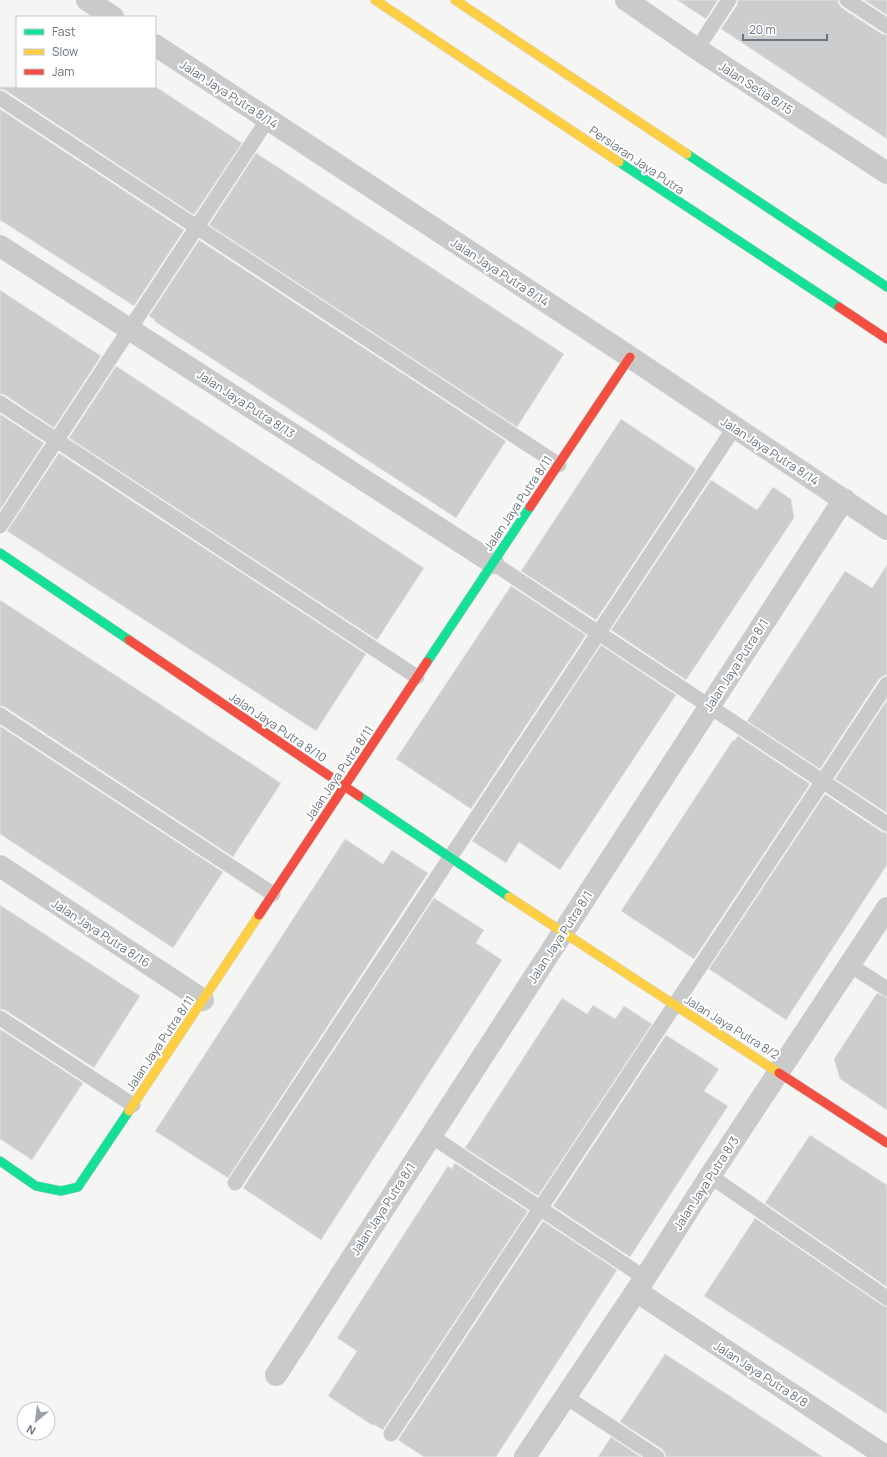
<svg xmlns="http://www.w3.org/2000/svg" width="887" height="1457" font-family="Manrope,sans-serif">
<style>
.building{fill:#cccdce;stroke:#e4e4e4}
.lines{fill:none;stroke-linecap:round;stroke-linejoin:round}
.fast-casing{stroke:#d1d1d1;stroke-width:10}
.slow-casing{stroke:#d1d1d1;stroke-width:10}
.jam-casing{stroke:#d1d1d1;stroke-width:10}
.lane{stroke:#cacacb;stroke-width:15}
.street{stroke:#cacacb;stroke-width:22}
.fast{stroke:#16e098;stroke-width:9}
.slow{stroke:#ffcf43;stroke-width:9}
.jam{stroke:#f24e42;stroke-width:9}
.labels{text-anchor:middle;dominant-baseline:central;stroke-width:4;stroke-linejoin:round;paint-order:stroke}
.street-label{font-size:12px;fill:#697480;stroke:#fff}
</style>
<rect width="100%" height="100%" fill="#f5f5f4"/>
<!-- building -->
<path class="building" d="M677,0H718L706,19Z
M738,0H838L839,4L842,8L882,34L887,35V139L721,29L737,5Z
M864,0H887V15Z
M0,87H156L242,143L194,215L5,90L0,89Z
M0,109L184,230L134,306L0,220Z
M256,153L564,354L517,427L209,225Z
M199,240L506,441L456,518L154,321L155,320L149,316Z
M0,290L101,356L54,428L5,395L0,394Z
M116,366L424,568L377,640L69,438Z
M0,414L44,443L0,510Z
M621,419L696,469L596,620L521,571Z
M59,453L366,654L316,731L7,531Z
M711,480L757,510L773,487L791,499L794,518L686,680L611,630Z
M887,565V675L883,676L879,679L820,769L747,721L845,571L872,588Z
M511,586L586,635L471,809L396,759Z
M0,600L281,783L233,857L5,707L0,706Z
M601,645L676,695L560,870L519,842L506,863L472,841Z
M887,700V813L835,779Z
M0,726L223,872L173,948L0,834Z
M738,736L810,784L694,959L621,911L733,740L734,741Z
M825,794L882,832L887,833V865L786,1020L709,969Z
M345,839L383,864L392,850L428,873L228,1178L155,1131Z
M434,898L484,930L476,943L502,960L321,1240L243,1188Z
M0,905L140,996L94,1068L5,1010L0,1009Z
M877,993L887,998V1110L840,1079L834,1059Z
M562,998L587,1014L593,1005L615,1019L624,1006L652,1024L538,1196L465,1148Z
M0,1029L83,1083L32,1160L0,1139Z
M666,1035L719,1069L704,1091L728,1106L630,1257L553,1206Z
M810,1135L887,1185V1287L765,1203Z
M455,1163L528,1211L383,1430L373,1424L372,1425L328,1396L357,1351L337,1338L448,1166L452,1169Z
M755,1218L882,1305L887,1307V1414L704,1296Z
M543,1221L617,1270L496,1457H424L398,1440Z
M665,1354L730,1396L823,1457H666L665,1453L662,1449L620,1422Z
M611,1437L641,1457H598Z"/>
<g class="lines">
<!-- fast casing -->
<g class="fast-casing">
<path id="fast" d="M687,154L887,287
M619,162L839,307
M0,553L129,640
M427,662L530,507
M359,796L509,897
M0,1161L36,1186L61,1191L78,1187L129,1111"/>
</g>
<!-- slow casing -->
<g class="slow-casing">
<path id="slow" d="M375,0L619,162
M455,0L687,154
M509,897L779,1073
M129,1111L259,915"/>
</g>
<!-- jam casing -->
<g class="jam-casing">
<path id="jam" d="M839,307L887,339
M530,507L630,357
M129,640L359,796
M259,915L427,662
M779,1073L887,1143"/>
</g>
<!-- lane -->
<path class="lane" d="M847,0L887,26
M697,49L729,0
M0,98L559,465
M0,403L417,677
M0,526L268,119
M493,563L887,824
M0,715L273,894
M850,965L887,989
M0,1018L133,1105
M431,1136L645,1278
M710,1176L887,1298
M235,1183L734,428
M566,1397L657,1457
M391,1434L887,684"/>
<!-- street -->
<path class="street" d="M87,0L113,17
M626,0L697,49L887,173
M155,45L630,357L887,529
M0,246L493,563
M0,866L203,1000
M636,1291L887,1457
M276,1375L844,499
M525,1457L645,1278L710,1176L887,908"/>
<!-- fast -->
<use href="#fast" class="fast"/>
<!-- slow -->
<use href="#slow" class="slow"/>
<!-- jam -->
<use href="#jam" class="jam"/>
</g>
<g class="labels">
<!-- street labels -->
<g class="street-label">
<text transform="translate(756 88) rotate(33)">Jalan Setia 8/15</text>
<text transform="translate(229 94) rotate(33)">Jalan Jaya Putra 8/14</text>
<text transform="translate(637 160) rotate(34)">Persiaran Jaya Putra</text>
<text transform="translate(500 272) rotate(33)">Jalan Jaya Putra 8/14</text>
<text transform="translate(246 404) rotate(33)">Jalan Jaya Putra 8/13</text>
<text transform="translate(770 451) rotate(33)">Jalan Jaya Putra 8/14</text>
<text transform="translate(518 503) rotate(-56)">Jalan Jaya Putra 8/11</text>
<text transform="translate(736 665) rotate(-57)">Jalan Jaya Putra 8/1</text>
<text transform="translate(278 727) rotate(34)">Jalan Jaya Putra 8/10</text>
<text transform="translate(339 773) rotate(-56)">Jalan Jaya Putra 8/11</text>
<text transform="translate(101 933) rotate(33)">Jalan Jaya Putra 8/16</text>
<text transform="translate(560 937) rotate(-57)">Jalan Jaya Putra 8/1</text>
<text transform="translate(732 1027) rotate(32)">Jalan Jaya Putra 8/2</text>
<text transform="translate(160 1043) rotate(-56)">Jalan Jaya Putra 8/11</text>
<text transform="translate(706 1183) rotate(-57)">Jalan Jaya Putra 8/3</text>
<text transform="translate(383 1209) rotate(-57)">Jalan Jaya Putra 8/1</text>
<text transform="translate(761 1374) rotate(33)">Jalan Jaya Putra 8/8</text>
</g>
</g>
<!-- legend -->
<rect x="16" y="16" width="140" height="72" fill="#ffffff" stroke="#c3c7cc"/>
<rect x="24" y="29" width="20" height="6" fill="#16e098" stroke="#c3c7cc"/>
<text x="52" y="36" font-size="12" fill="#697480">Fast</text>
<rect x="24" y="49" width="20" height="6" fill="#ffcf43" stroke="#c3c7cc"/>
<text x="52" y="56" font-size="12" fill="#697480">Slow</text>
<rect x="24" y="69" width="20" height="6" fill="#f24e42" stroke="#c3c7cc"/>
<text x="52" y="76" font-size="12" fill="#697480">Jam</text>
<!-- north arrow -->
<g transform="translate(36 1421) rotate(209)"><circle r="19" fill="#ffffff" stroke="#c3c7cc"/>
<path d="M0-3L7 15L0 10L-7 15Z" fill="#9aa1a9"/>
<text y="-6" font-size="11" font-weight="bold" text-anchor="middle" fill="#697480">N</text>
</g>
<!-- scale -->
<path d="M743 34v6h84v-6" fill="none" stroke="#697480" stroke-width="2"/>
<text x="749" y="34" font-size="12" fill="#697480" stroke="#ffffff" stroke-width="3" paint-order="stroke">20 m</text>
</svg>
